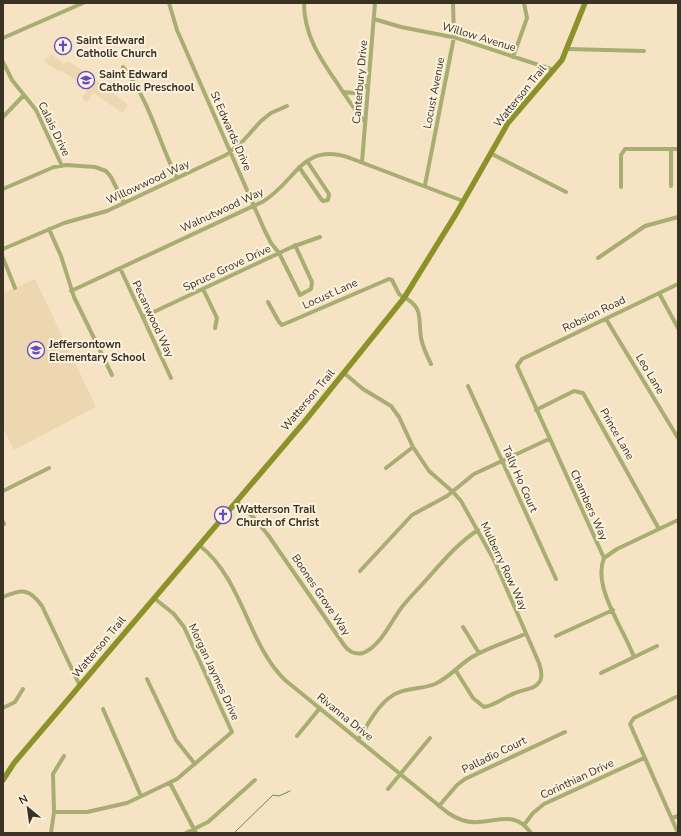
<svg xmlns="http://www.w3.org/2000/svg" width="681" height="836" font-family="'Nunito Sans',sans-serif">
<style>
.built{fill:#edd7b0}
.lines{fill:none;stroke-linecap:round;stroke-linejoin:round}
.stream{stroke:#5d8d57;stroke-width:1}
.street{stroke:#a8ae71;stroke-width:4}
.secondary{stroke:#8b9229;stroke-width:5.5}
.labels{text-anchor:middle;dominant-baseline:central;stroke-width:4;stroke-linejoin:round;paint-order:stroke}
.street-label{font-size:11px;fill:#393225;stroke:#fdf2de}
.poi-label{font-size:11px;font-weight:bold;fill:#393225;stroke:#fdf2de;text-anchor:start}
</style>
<rect width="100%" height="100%" fill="#f6e3c3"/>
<!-- built -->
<path class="built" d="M51,54L64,64L67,62H70L126,103L128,106L122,113L91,91L93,93L87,102L82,98L88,89L61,70L60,72L44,62Z
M35,279L96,407L14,450L3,428V293Z"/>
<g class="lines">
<!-- stream -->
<path class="stream" d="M234,833L273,795L279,796L290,791"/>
<!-- street -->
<path class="street" d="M169,3L177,30L264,229L271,243L279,253L300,295L311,289L312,282L295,245
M304,3C304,38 323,62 341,89C349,101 356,112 365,122
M374,19L401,27L457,38L554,70
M3,38L83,3
M568,49L644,51
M513,57L527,18L524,3
M3,62L12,80L36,110L62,166
M123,67C150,100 158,141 177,178
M344,92L355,93L368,85
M3,117L24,95
M671,149V186
M490,153L566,192
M362,162L375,3
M299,167L321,199L323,201L328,200L329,194L307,161
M425,185L454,37L453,3
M621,187V155L625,149H678
M3,189L54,167L66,165L95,167L106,171L111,177L124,203
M49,229L61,256L74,297L112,375
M3,249L64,223L107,211L226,155L243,141L261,121L271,113L287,106
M3,258L15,288
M598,258L645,226L678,217
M120,268L171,378
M203,289L217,318L215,328
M71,291L262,202C296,183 301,141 350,158L463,201
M659,293L678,328
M404,297C424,308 418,319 421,338C423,347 427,356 431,364
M268,302L279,322L282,325L389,279L392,280L399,294L404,298
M143,317L292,247L320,237
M606,319L678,438
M344,373L363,389L391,406L399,417L413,447L429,471L453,492L461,501L494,560L539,663C541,669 543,676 540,681C535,690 524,689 515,693C504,697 496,705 484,707L473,698L456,671
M468,386L556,579
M536,410L574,391L583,393L659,529
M386,468L413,447
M3,491L49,468
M236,501L254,518L268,535L344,645C348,651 355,655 363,653C381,646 391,621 402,607C410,597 419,588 427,579C443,561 458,543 478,530
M3,522L4,524
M199,545C243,579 247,643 285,680L448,813C457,819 467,823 478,822C500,821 515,811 531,833
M604,558L617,549L678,520
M360,571L412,515L447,496L474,474L549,439
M3,597C22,589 29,588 42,606L80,686
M463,627L479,653
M556,636L613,610
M634,657C624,629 592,587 604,558L517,366L522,359L678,284
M601,673L657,646
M147,679L176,740L195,764
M676,697L634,718L630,724L678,833
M3,708L15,702L23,689
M103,709L141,796
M297,736L320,708
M358,740C367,726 376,708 389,698C402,687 420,690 435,684C450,677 459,665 472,657C489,647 507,642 525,634
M170,783L196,833
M388,789L430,738
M439,806L457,785L465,779L565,732
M54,812H87L127,803L177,779L232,732L184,627L174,614L154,598
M672,818L678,816
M524,825L533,813L544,804L644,758
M51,833L54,812L53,774L64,756
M186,833L208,822L255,780"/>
<!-- secondary -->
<path class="secondary" d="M3,780L14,763L305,421L404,298L456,214L508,123L562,60L585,3"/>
</g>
<!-- icons -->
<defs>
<g id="church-ring" transform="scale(0.9)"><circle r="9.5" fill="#fdf2de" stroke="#634dc6" stroke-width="1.5"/><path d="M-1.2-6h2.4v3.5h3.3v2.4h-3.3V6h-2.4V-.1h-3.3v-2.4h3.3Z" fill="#634dc6"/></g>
<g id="school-ring" transform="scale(0.9)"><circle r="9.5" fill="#fdf2de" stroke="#634dc6" stroke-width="1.5"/><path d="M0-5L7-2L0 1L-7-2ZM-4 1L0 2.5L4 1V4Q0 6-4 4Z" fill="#634dc6"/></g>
</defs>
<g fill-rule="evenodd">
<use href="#church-ring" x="63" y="46"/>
<use href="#school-ring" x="86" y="80"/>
<use href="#school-ring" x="36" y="350"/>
<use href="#church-ring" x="223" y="515"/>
</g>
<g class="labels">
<!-- street labels -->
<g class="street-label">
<text transform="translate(479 37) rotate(17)">Willow Avenue</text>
<text transform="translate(360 82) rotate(-85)">Canterbury Drive</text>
<text transform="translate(434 93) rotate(-79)">Locust Avenue</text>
<text transform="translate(520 96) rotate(-51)">Watterson Trail</text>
<text transform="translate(54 129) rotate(64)">Calais Drive</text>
<text transform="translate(231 131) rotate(66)">St Edwards Drive</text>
<text transform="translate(148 182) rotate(-25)">Willowwood Way</text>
<text transform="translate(222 210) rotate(-25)">Walnutwood Way</text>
<text transform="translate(227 268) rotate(-25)">Spruce Grove Drive</text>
<text transform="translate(330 294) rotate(-24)">Locust Lane</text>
<text transform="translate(594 314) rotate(-26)">Robsion Road</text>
<text transform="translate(153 319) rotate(65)">Pecanwood Way</text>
<text transform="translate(650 374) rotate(59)">Leo Lane</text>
<text transform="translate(308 400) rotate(-50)">Watterson Trail</text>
<text transform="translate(617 434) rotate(60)">Prince Lane</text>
<text transform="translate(520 479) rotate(66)">Tally Ho Court</text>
<text transform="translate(589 505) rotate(66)">Chambers Way</text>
<text transform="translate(504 566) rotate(65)">Mulberry Row Way</text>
<text transform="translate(321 595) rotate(56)">Boones Grove Way</text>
<text transform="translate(99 647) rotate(-50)">Watterson Trail</text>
<text transform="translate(214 672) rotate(65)">Morgan Jaymes Drive</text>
<text transform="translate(345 717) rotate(39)">Rivanna Drive</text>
<text transform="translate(494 755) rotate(-26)">Palladio Court</text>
<text transform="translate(577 779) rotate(-25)">Corinthian Drive</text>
</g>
<!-- poi labels -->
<g class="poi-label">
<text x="76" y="40">Saint Edward<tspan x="76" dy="13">Catholic Church</tspan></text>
<text x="99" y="74">Saint Edward<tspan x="99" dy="13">Catholic Preschool</tspan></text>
<text x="49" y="344">Jeffersontown<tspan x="49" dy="13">Elementary School</tspan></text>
<text x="236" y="509">Watterson Trail<tspan x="236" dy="13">Church of Christ</tspan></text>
</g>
</g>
<!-- border -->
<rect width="681" height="836" fill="none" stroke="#393225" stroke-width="8"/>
<!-- north arrow -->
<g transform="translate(28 808) rotate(331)" stroke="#fdf2de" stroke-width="3" paint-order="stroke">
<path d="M0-3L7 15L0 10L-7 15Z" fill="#393225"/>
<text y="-6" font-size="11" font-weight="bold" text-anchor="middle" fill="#393225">N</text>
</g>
</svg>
